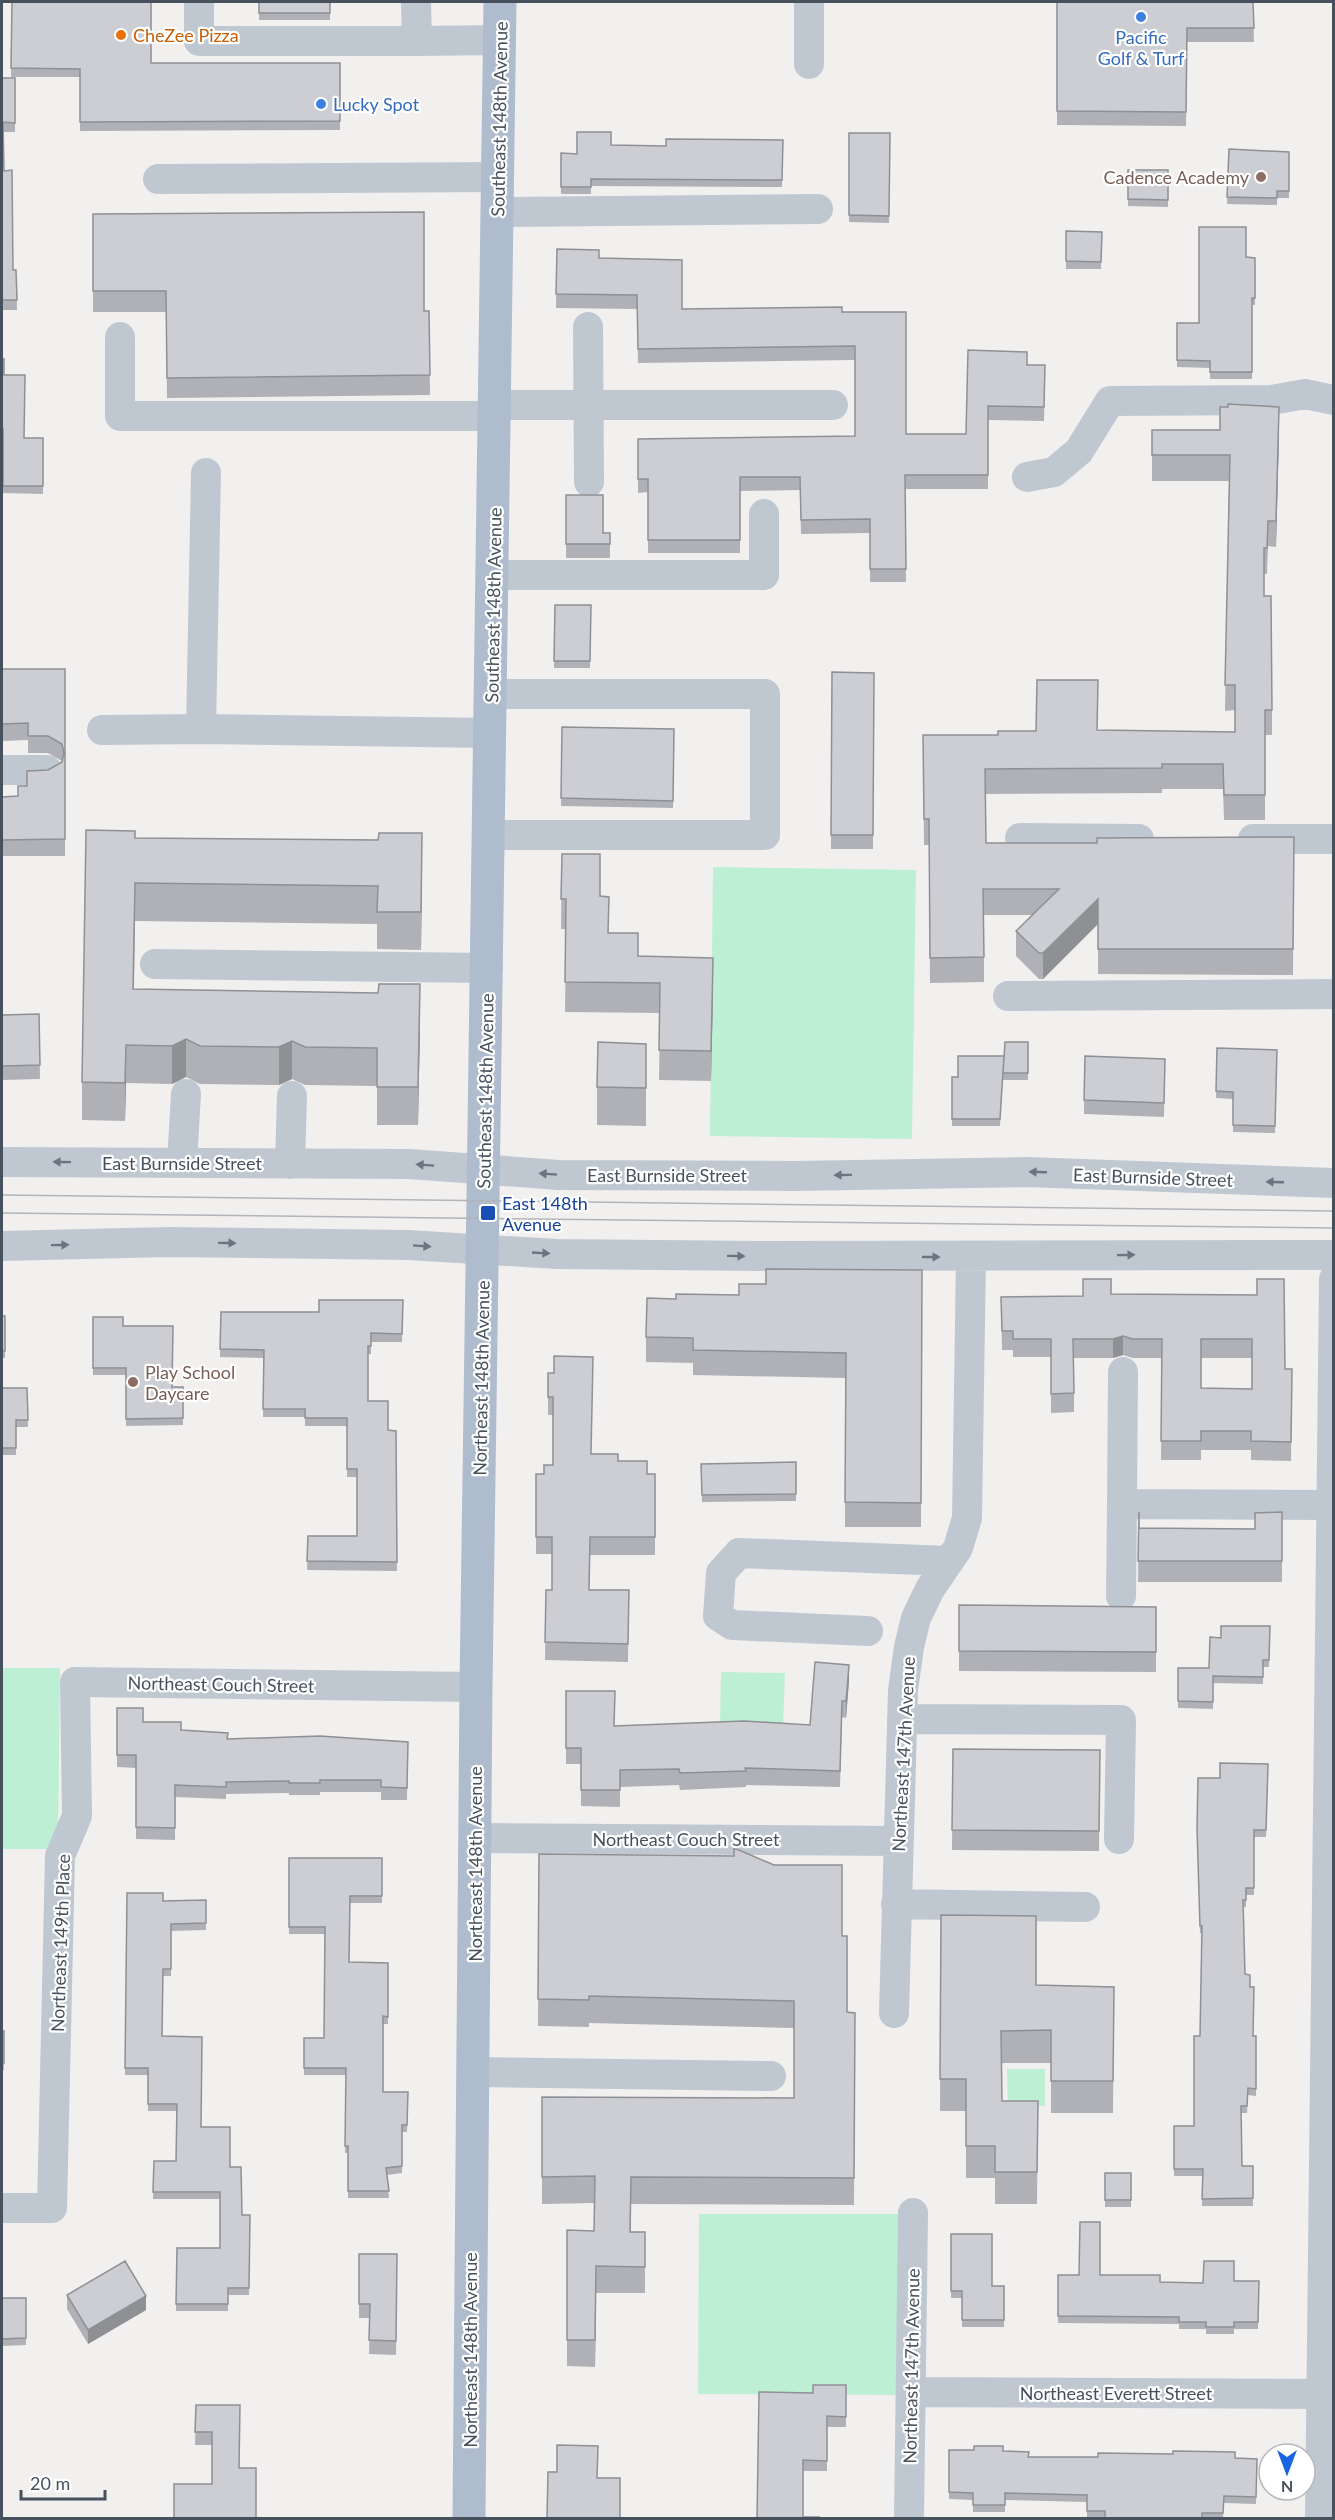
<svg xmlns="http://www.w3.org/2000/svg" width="1335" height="2520" font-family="Lato,sans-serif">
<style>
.green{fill:#bdefd4}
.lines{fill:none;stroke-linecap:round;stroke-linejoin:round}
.minor{stroke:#bfc8d1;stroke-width:30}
.major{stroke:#afbcce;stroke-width:33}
.tram{stroke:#b1b4b9;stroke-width:1.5}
.wall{fill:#afb1b6;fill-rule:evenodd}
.shaded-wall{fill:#8f9094}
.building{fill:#ccced4;stroke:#8f9094;stroke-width:1.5;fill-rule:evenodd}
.oneway{fill:#6b7580}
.shop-dot{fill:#3f7fe0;stroke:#fff;stroke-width:2}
.food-dot{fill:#e8710a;stroke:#fff;stroke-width:2}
.education-dot{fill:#8d6e63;stroke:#fff;stroke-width:2}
.transit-dot{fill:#1a4fb4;stroke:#fff;stroke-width:2}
.labels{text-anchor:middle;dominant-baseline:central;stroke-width:4.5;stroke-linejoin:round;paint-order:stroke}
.food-label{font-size:18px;fill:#c56008;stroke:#fff;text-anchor:start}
.shop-label{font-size:18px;fill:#366cbe;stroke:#fff}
.street-label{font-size:18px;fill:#47515d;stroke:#fff}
.education-label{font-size:18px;fill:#785e54;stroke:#fff;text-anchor:end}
.transit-label{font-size:18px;fill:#164399;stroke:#fff;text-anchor:start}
</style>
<rect width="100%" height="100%" fill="#f2efef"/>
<!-- green -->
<path class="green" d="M713,867L916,870L912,1139L710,1136Z
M2,1668H60L58,1849H2Z
M721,1672L785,1673L783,1727L720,1726Z
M1007,2069H1045V2106L1008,2105Z
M699,2214H902L899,2395L698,2394Z"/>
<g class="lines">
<!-- minor -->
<path class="minor" d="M199,2V41H417L416,2
M809,2V64
M417,41L500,40
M158,179L498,177
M498,212L818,209
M588,327L589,482
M120,337V416H496
M496,405H833
M1027,477L1054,472L1079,451L1110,401L1272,400L1305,394L1334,400
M493,575H764V514
M201,729L206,473
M102,730L201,729L491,733
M2,770H47
M490,835H765V694H492
M1020,838L1139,839
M1253,839H1334
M155,964L488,968
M1008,996L1334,994
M2,1162L409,1164L559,1175L795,1176L1026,1172L1334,1183
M182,1163L186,1094
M290,1164L292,1096
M2,1246L169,1242L408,1245L557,1254L760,1256L1334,1255
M1123,1372L1122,1504L1331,1505
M1121,1596L1122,1504
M868,1631L732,1625L718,1616L721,1573L739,1553L949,1561
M902,1719L1121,1720L1119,1839
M475,1838L898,1841
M896,1904L1085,1907
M894,2013L903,1690L909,1647L916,1618L930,1589L958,1548L967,1518L971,1257
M473,2072L771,2076
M2,2208H52L60,1856L77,1816L75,1682L476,1687
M911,2392L1322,2394
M909,2518L913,2213
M1320,2518L1334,1279"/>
<!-- major -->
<path class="major" d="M469,2518L476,1687L500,2"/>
<!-- tram -->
<path class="tram" d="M2,1195L1334,1211
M2,1213L1334,1228"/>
</g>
<!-- wall -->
<path class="wall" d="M12,2L151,63H340V130L80,131V77H11Z
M259,2H330V20H259Z
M1057,2H1253L1254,42H1187L1186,126L1057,125Z
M2,78H15V132H4V171L13,270H16L17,310H2Z
M849,133H890L889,223L849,222Z
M783,140L782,187L591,186V194H561V153L577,154L611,145L666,146Z
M1229,149L1289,152V198H1277V205L1227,204Z
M1128,170H1168V207L1128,206Z
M93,214L424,311H429L430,395L167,398L166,312H93Z
M1066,231L1102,232L1101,269H1066Z
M557,249L599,258L682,309L842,312L906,434H966L968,350L1027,365L1045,379L1044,421L988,420V489H905L906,582H870V533L801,534L800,490L740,491V553H648V492L638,493V439L855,436V360L638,363L637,309L556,308Z
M1246,257L1255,258V305H1252V379H1210V368L1177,367V323H1199Z
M2,359L4,375L24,438H43V494L3,493V436H2Z
M1152,430L1279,432L1276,547L1268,546L1267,574H1264V596L1272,710V735H1265V820H1224L1223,789H1162V793L985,794L986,843H1097L1294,837L1293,975L1098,974V924L1043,979H1039L1016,956V931L1033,915H984V982L930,983L929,845H924L923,735H998L1098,730L1235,732V710L1225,711L1229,481H1152Z
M566,495L603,533H610V558H566Z
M555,605H591L590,668H554Z
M2,669H65V856H2V797L18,796L27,786L48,770L62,762V761L48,753H28V740L2,741Z
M832,672L874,673L873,849H831Z
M562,727L674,729L673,808L561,806Z
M135,838L422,871L421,950L377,949V924L135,921L134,989L420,1022L418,1125H377V1086L305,1085L292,1079L279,1085L200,1084L186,1077L172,1084L126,1083L125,1121L82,1120V1082Z
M562,854L600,896L609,933L638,956L713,988L711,1081L659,1080L660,1013L565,1012L566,929H561Z
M39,1014L40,1079L2,1080V1057Z
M1028,1042V1080H1003V1073L1000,1126H952V1077H958L1004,1056Z
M646,1044V1126L597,1125V1087Z
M1217,1048L1277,1050L1275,1133L1233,1132V1099L1216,1098Z
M1165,1059L1164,1117L1084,1114V1100Z
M922,1270L921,1527H845V1378L693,1375V1363L646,1362V1337L676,1299L739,1295L766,1284Z
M1111,1294L1257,1295L1285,1369H1292L1291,1461L1251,1460V1450H1201V1460H1161L1162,1358H1133L1123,1355L1113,1358H1074V1412L1051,1413V1357H1013V1350H1002L1001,1297L1083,1296ZM1201,1358H1252V1389L1201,1388Z
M403,1300L402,1342H371V1354H368V1401L388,1430L396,1431L397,1571L307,1570L308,1536H357V1477H347V1426H305V1417H263L264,1358L220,1357L221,1312H319Z
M2,1316H5V1358H2Z
M93,1317L123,1326L172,1387H183V1425L126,1426V1375H93Z
M548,1373L592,1454L618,1461L647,1474H655V1555H590L589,1590H629L628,1662L545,1660L546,1590H552V1554H536V1474H544L553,1465V1415H548Z
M2,1388H27L28,1427H16V1455H2Z
M796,1462V1501L702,1502L701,1464Z
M1139,1512V1528L1255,1529L1282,1512V1582H1138Z
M959,1605L1156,1607V1672L959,1671Z
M1270,1626L1269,1667H1263V1684L1213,1683V1709L1178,1708V1668H1209L1221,1638Z
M849,1681L846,1718L842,1717L840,1787L746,1785V1787L680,1790L679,1785L620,1787V1807L581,1806V1764H566V1691L614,1726L810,1725Z
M117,1708L143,1722L228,1739L408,1742L407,1800H381V1792H320V1795H289V1793L226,1794V1799L175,1797V1840L136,1839V1768L117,1767Z
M953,1749L1100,1750L1099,1851L952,1850Z
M1268,1764L1266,1837H1254V1895H1246V1907H1243L1245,1974L1250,1987L1253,2036H1256V2096L1248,2095L1247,2113H1241L1242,2166H1253V2206H1202V2176H1174V2126H1194L1200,2036L1202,1933H1200L1197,1835L1220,1778Z
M539,1854L842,1936L847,2012L855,2013L854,2205L631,2204V2232H645V2293H596L595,2367L567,2366V2230L594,2231V2203L542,2204V2097L794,2098V2028L589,2023V2027L538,2026Z
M289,1858H382V1903H350L349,1962L388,1963V2024H383V2092H408L407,2132H402V2173L387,2175L389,2198H348V2153H345L346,2075H304V2038H324L325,1934H289Z
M127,1893L163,1901L206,1900V1930L171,1931V1976H163L162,2036L201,2127L230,2167L242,2215H250L249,2295H228V2311H176L177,2248H220V2199H153L154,2161H176L177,2111H148V2075H125Z
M941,1915L1036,1985L1114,1987L1113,2113H1051V2063H1002V2101H1038L1037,2204H995V2178H966V2111H940Z
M2,2031H4V2070H2Z
M1105,2173H1131V2207H1105Z
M951,2234L992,2286H1004V2327H962V2298H951Z
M359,2254H397L396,2355L369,2354L370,2318H359Z
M1058,2275H1100L1160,2282L1203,2283L1234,2281H1259L1258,2329H1234V2334H1206V2329H1179V2324L1058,2323Z
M67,2295L146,2310L88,2344L67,2309Z
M2,2298H26V2345L2,2346Z
M846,2385V2427H827V2471H803V2517L757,2518L813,2393Z
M196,2405L240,2468L212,2484V2445H195Z
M949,2450L1003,2451L1028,2457L1257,2459L1256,2504L1224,2503L1223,2518H1087V2502L1005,2500V2512H973V2500L949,2499Z"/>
<!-- shaded-wall -->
<path class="shaded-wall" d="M1279,407V432L1276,547V521Z
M422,833V871L421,950V912Z
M1098,899V924L1043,979V953Z
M713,958V988L711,1081V1051Z
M420,984V1022L418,1125V1087Z
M186,1039V1077L172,1084V1046Z
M292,1041V1079L279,1085V1047Z
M126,1045V1083L125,1121V1083Z
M1123,1336V1355L1113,1358V1339Z
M849,1665V1681L846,1718V1701Z
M596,2266V2293L595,2367V2340Z
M146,2296V2310L88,2344V2330Z"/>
<!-- building -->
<path class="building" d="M12,2H151V63H340V121L80,122V69L11,68Z
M259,2H330V13H259Z
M1057,2H1253L1254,28H1187L1186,112L1057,111Z
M2,78H15V123L3,122L4,171L12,170L13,270H16L17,300H2Z
M577,132H611V145L666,146V139L783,140L782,180L591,179V187H561V153L577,154Z
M849,133H890L889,216L849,215Z
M1229,149L1289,152V191H1277V198L1227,197Z
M1128,170H1168V200L1128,199Z
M424,212V311H429L430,375L167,378L166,291H93V214Z
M1199,227H1246V257L1255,258V298H1252V372H1210V361L1177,360V323H1199Z
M1066,231L1102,232L1101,262L1066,261Z
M557,249L599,250V258L682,260V309L842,307V312H906V434H966L968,350L1027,352V365H1045L1044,407L988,406V475H905L906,569H870V519L801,520L800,477H740V540H648V479H638V439L855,436V346L638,349L637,295L556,294Z
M2,359H4V375H25L24,438H43V486H3V429H2Z
M1228,404L1279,407L1276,521H1268L1267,548H1264V596H1271L1272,710H1265V795H1224L1223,764H1162V768L985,769L986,843H1097V838L1294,837L1293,949H1098V899L1043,953H1039L1016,931L1059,889H983L984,957L930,958L929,819H924L923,735H998V731H1036L1037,680H1098L1097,730L1235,732V685H1225L1230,455H1152V430H1220V407H1228Z
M566,495H603V533H610V544H566Z
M555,605H591L590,661H554Z
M2,669H65V839L2,840V797L18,796V786H27V771L48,770L62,762L64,753L62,744L48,736H28V723L2,724Z
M832,672L874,673L873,835H831Z
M562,727L674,729L673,801L561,798Z
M86,830L135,831V838L378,840L379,833H422L421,912H377L378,886L135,883L133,989L378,993L379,984H420L418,1087H377V1048L305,1047L292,1041L279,1047L200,1046L186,1039L172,1046L126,1045L125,1083L82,1082Z
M562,854H600V896L609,897L608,933H638V956L713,958L711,1051L659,1050L660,983L565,982L566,899H561Z
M39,1014L40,1065L2,1066V1015Z
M598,1042L646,1044V1088L597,1087Z
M1005,1042H1028V1073H1003Z
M1217,1048L1277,1050L1275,1126L1233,1125V1092L1216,1091Z
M958,1056H1004L1000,1119H952V1077H958Z
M1085,1056L1165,1059L1164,1103L1084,1100Z
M766,1269L922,1270L921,1503L845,1502L846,1353L693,1350V1338L646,1337L647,1298L676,1299V1294L739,1295V1284H766Z
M1083,1279H1111V1294L1257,1295V1279H1284L1285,1369H1292L1291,1442L1251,1441V1431H1201V1441H1161L1162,1339H1133L1123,1336L1113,1339H1073L1074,1393L1051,1394V1339H1013V1331H1002L1001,1297L1083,1296ZM1201,1339H1252V1389L1201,1388Z
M319,1300H403L402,1334L371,1333V1346H368V1401H388V1430L396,1431L397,1562L307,1561L308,1536H357V1469H347V1418H305V1409H263L264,1350L220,1349L221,1312H319Z
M2,1316H5V1351H2Z
M93,1317H123V1326H173L172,1387H183V1418L126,1419V1368H93Z
M554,1356L593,1357L591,1454H618V1461H647V1474H655V1537H590L589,1590H629L628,1644L545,1642L546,1590H552V1537H536V1474H544V1465H553V1397H548V1373H554Z
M2,1388H27L28,1420H16V1448H2Z
M796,1462V1494L702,1495L701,1464Z
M1139,1512V1528L1255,1529V1513L1282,1512V1561H1138Z
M959,1605L1156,1607V1652L959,1651Z
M1221,1626H1270L1269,1660H1263V1677L1213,1676V1702L1178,1701V1668H1209L1210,1637L1221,1638Z
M815,1662L849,1665L846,1701H842L840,1771L745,1768L746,1771L680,1773L679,1769L620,1770V1790H581V1748H566V1691H615L614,1726L744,1721L810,1725Z
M117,1708H143V1722H181V1730L228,1733L227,1739L320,1736L408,1742L407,1788L381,1787V1780H320V1783H289V1781L226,1782V1787L175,1785V1828L136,1827V1755H117Z
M953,1749L1100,1750L1099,1831L952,1830Z
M1220,1763L1268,1764L1266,1830H1254V1888H1246V1900H1243L1245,1974L1250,1975V1987H1254L1253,2036H1256V2089L1248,2088L1247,2106H1241L1242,2166H1253V2198L1202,2199L1203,2169H1174V2126H1194V2036H1200L1202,1926H1200L1197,1828L1198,1778H1220Z
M734,1848L774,1865H842V1936H847V2012L855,2013L854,2178L631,2177L630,2232H645V2267L596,2266L595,2340H567V2230L594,2231L595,2176L542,2177V2097L794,2098V2001L589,1996V2000L538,1999L539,1854L734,1856Z
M289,1858H382V1896H350L349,1962L388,1963V2017L383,2016V2092H408L407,2125H402V2166L386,2168L389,2191H348V2146H345L346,2068H304V2038H324L325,1927H289Z
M127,1893H163V1901L206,1900V1923L171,1924V1969H163L162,2036L202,2037L201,2127H230V2167H241L242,2215H250L249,2288H228V2304H176L177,2248H220V2192H153L154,2161H176L177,2104H148V2068H125Z
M941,1915L1036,1916V1985L1114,1987L1113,2081H1051V2030L1001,2031L1002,2101H1038L1037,2172H995V2146H966V2079H940Z
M2,2031H4V2063H2Z
M1105,2173H1131V2200H1105Z
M1080,2222H1100V2275H1160V2282L1203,2283L1204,2261H1234V2281H1259L1258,2322H1234V2327H1206V2322H1179V2317L1058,2316V2275H1079Z
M951,2234H992V2286H1004V2320H962V2291H951Z
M359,2254H397L396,2341L369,2340L370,2304H359Z
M125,2261L146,2296L88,2330L67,2295Z
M2,2298H26V2338L2,2339Z
M813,2385H846V2417L827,2416V2461L803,2460V2517H819V2518H757L759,2392L813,2393Z
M196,2405H240L239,2468H256V2518H174V2484H212V2432H195Z
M557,2445L598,2446L597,2478H620V2518H547L548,2472H557Z
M974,2446H1003V2451L1029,2452L1028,2457H1098V2453L1173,2454V2451L1235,2452V2458L1257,2459L1256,2497L1224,2496L1223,2513H1202V2518H1105V2511H1087V2495L1005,2493V2505H973V2493L949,2492V2450H974Z"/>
<!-- one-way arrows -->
<defs><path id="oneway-solid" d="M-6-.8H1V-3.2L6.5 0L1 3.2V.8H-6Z" transform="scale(1.5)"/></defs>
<g class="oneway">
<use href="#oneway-solid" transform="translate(62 1162) rotate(-179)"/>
<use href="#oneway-solid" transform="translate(425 1165) rotate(-176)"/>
<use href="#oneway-solid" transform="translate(1038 1172) rotate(-178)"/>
<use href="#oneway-solid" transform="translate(548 1174) rotate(-176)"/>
<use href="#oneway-solid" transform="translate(843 1175) rotate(179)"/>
<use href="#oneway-solid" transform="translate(1275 1182) rotate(-178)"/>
<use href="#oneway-solid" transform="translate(227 1243) rotate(1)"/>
<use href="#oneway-solid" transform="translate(60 1245) rotate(-1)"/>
<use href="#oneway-solid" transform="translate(422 1246) rotate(4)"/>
<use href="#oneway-solid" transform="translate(541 1253) rotate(3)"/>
<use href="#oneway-solid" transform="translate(1126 1255) rotate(-1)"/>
<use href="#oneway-solid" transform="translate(736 1256) rotate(1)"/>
<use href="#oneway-solid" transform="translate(931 1257)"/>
</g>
<!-- markers -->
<g class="shop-dot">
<circle cx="1141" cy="17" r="6"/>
<circle cx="321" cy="104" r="6"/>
</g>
<circle class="food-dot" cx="121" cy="35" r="6"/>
<g class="education-dot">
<circle cx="1261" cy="177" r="6"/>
<circle cx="133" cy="1382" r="6"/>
</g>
<rect class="transit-dot" x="480" y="1205" width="16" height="16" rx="3"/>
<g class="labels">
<!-- food labels -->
<g class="food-label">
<text x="133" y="35">CheZee Pizza</text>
</g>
<!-- shop labels -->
<g class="shop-label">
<text x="1141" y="37">Pacific<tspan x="1141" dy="21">Golf &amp; Turf</tspan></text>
<text x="333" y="104" text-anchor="start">Lucky Spot</text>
</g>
<!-- street labels -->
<g class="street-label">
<text transform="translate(499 119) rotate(-89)">Southeast 148th Avenue</text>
<text transform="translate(493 605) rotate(-89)">Southeast 148th Avenue</text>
<text transform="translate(485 1091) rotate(-89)">Southeast 148th Avenue</text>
<text x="182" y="1163">East Burnside Street</text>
<text x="667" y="1175">East Burnside Street</text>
<text transform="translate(1153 1177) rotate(2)">East Burnside Street</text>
<text transform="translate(481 1378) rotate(-89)">Northeast 148th Avenue</text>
<text transform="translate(221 1684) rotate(1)">Northeast Couch Street</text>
<text transform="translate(903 1754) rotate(-87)">Northeast 147th Avenue</text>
<text x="686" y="1839">Northeast Couch Street</text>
<text transform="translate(475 1864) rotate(-90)">Northeast 148th Avenue</text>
<text transform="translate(60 1943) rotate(-88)">Northeast 149th Place</text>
<text transform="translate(470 2350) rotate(-90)">Northeast 148th Avenue</text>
<text transform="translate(911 2366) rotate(-89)">Northeast 147th Avenue</text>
<text x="1116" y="2393">Northeast Everett Street</text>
</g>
<!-- education labels -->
<g class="education-label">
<text x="1249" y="177">Cadence Academy</text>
<text x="145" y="1372" text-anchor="start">Play School<tspan x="145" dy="21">Daycare</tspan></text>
</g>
<!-- transit labels -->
<g class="transit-label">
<text x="502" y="1203">East 148th<tspan x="502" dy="21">Avenue</tspan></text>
</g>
</g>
<!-- border -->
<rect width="1335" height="2520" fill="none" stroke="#47515d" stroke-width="6"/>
<!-- north arrow -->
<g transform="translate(1287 2472) rotate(180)"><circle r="28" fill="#ffffff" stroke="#b5b9be" stroke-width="1.5"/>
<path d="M0-4.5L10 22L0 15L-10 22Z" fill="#1964e2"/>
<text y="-9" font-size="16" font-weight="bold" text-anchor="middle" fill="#47515d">N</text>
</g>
<!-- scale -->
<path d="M21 2490v9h84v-9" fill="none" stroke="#47515d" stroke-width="3"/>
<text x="30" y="2490" font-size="18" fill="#47515d" stroke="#ffffff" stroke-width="4.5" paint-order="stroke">20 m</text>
</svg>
